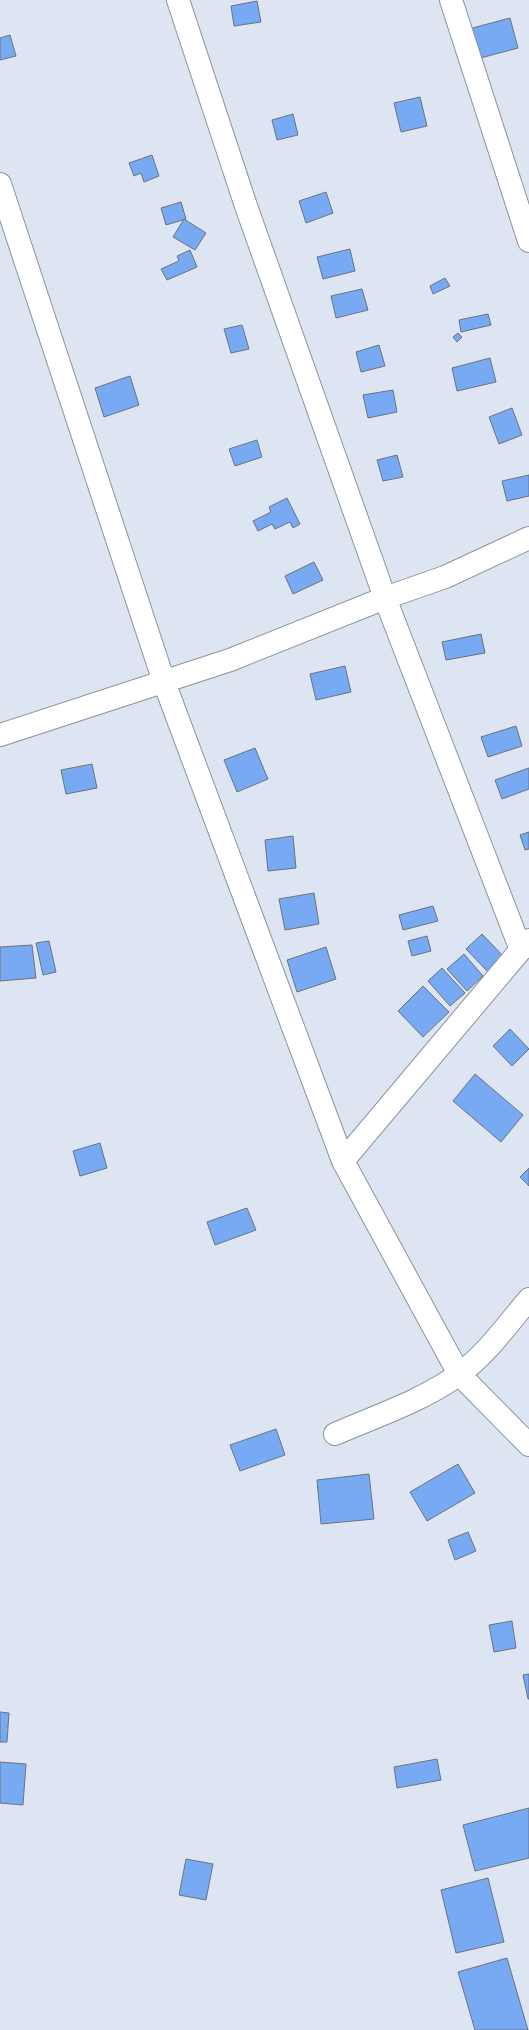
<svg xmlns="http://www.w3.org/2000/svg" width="529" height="2030" font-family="'Fira Sans',sans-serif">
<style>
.building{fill:#78a9f3;stroke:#6c737e}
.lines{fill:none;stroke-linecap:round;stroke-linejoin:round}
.minor-casing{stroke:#8b939e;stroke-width:24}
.minor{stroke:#fff;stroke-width:22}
</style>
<rect width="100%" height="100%" fill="#dde5f2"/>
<!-- building -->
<path class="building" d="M257,1L261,22L234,26L231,6Z
M510,18L518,48L473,60L465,30Z
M10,35L16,56L0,60V38Z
M420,97L427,126L401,132L394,103Z
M293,114L298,135L277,140L272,120Z
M152,155L159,176L144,182L141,173L134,176L129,163Z
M326,192L333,213L306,223L299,201Z
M181,202L186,219L166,225L161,208Z
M184,219L206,233L195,250L173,237Z
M350,249L355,271L323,279L317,257Z
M190,250L197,267L167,280L161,269L179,261L177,256Z
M445,278L450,286L433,294L430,286Z
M362,289L368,310L336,318L331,296Z
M488,314L491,325L461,332L459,320Z
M242,325L249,349L231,353L224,329Z
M458,333L462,337L457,342L453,337Z
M379,345L385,366L361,372L356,352Z
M490,358L496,382L457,391L452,368Z
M130,376L139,405L104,417L95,388Z
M393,390L397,412L368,418L363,395Z
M512,408L522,435L499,444L489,417Z
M257,440L262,457L235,466L229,449Z
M397,455L403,477L383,481L377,460Z
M529,475V496L507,501L502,481Z
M287,498L300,524L293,528L290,522L275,529L272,524L258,531L253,521L271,512L269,507Z
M314,562L323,580L293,594L285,576Z
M481,634L485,653L446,660L442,642Z
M345,666L351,692L316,700L310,674Z
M516,726L522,746L488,757L481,737Z
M255,748L268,779L237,792L224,760Z
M92,764L97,788L66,794L61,770Z
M529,768V789L502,799L495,780Z
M529,832V849L525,850L520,835Z
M293,836L296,868L268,871L265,840Z
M314,893L319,924L285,930L279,899Z
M433,906L438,921L403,930L399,915Z
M482,934L504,957L488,972L466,949Z
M427,936L431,951L412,956L408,941Z
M49,941L56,972L43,975L36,943Z
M32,945L36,978L0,981V947Z
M326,947L336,979L297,992L287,960Z
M464,954L483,976L467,991L447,969Z
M442,968L465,993L450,1006L428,981Z
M423,986L449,1012L423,1037L398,1011Z
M510,1029L529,1049L512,1066L493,1046Z
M475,1074L523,1115L501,1142L453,1101Z
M100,1143L107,1168L80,1176L73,1151Z
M529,1168V1186L520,1177Z
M247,1208L256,1230L215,1245L207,1222Z
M276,1429L285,1455L240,1471L230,1445Z
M458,1464L475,1493L427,1521L410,1492Z
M369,1474L374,1519L321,1524L317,1480Z
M468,1532L476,1551L455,1560L448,1540Z
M512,1621L516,1648L494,1652L489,1625Z
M529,1674V1699H528L523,1675Z
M0,1712L9,1713L7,1742H0Z
M437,1759L441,1780L397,1788L394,1767Z
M0,1762L26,1764L23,1805L0,1803Z
M529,1808V1858L475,1871L463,1825Z
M186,1859L213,1864L206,1900L179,1895Z
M488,1878L504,1942L456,1953L441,1890Z
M507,1958L528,2030H475L458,1972Z"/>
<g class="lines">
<!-- minor casing -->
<g class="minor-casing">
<path id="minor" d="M178,0L246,206L385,598L521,950
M451,0L529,241
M0,184L164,682L343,1161L459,1374L529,1445
M0,735L230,660L385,598L445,577L529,538
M343,1161L529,940
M335,1434C376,1416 422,1401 458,1375C486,1355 507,1325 529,1299"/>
</g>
<!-- minor -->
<use href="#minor" class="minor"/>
</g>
</svg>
